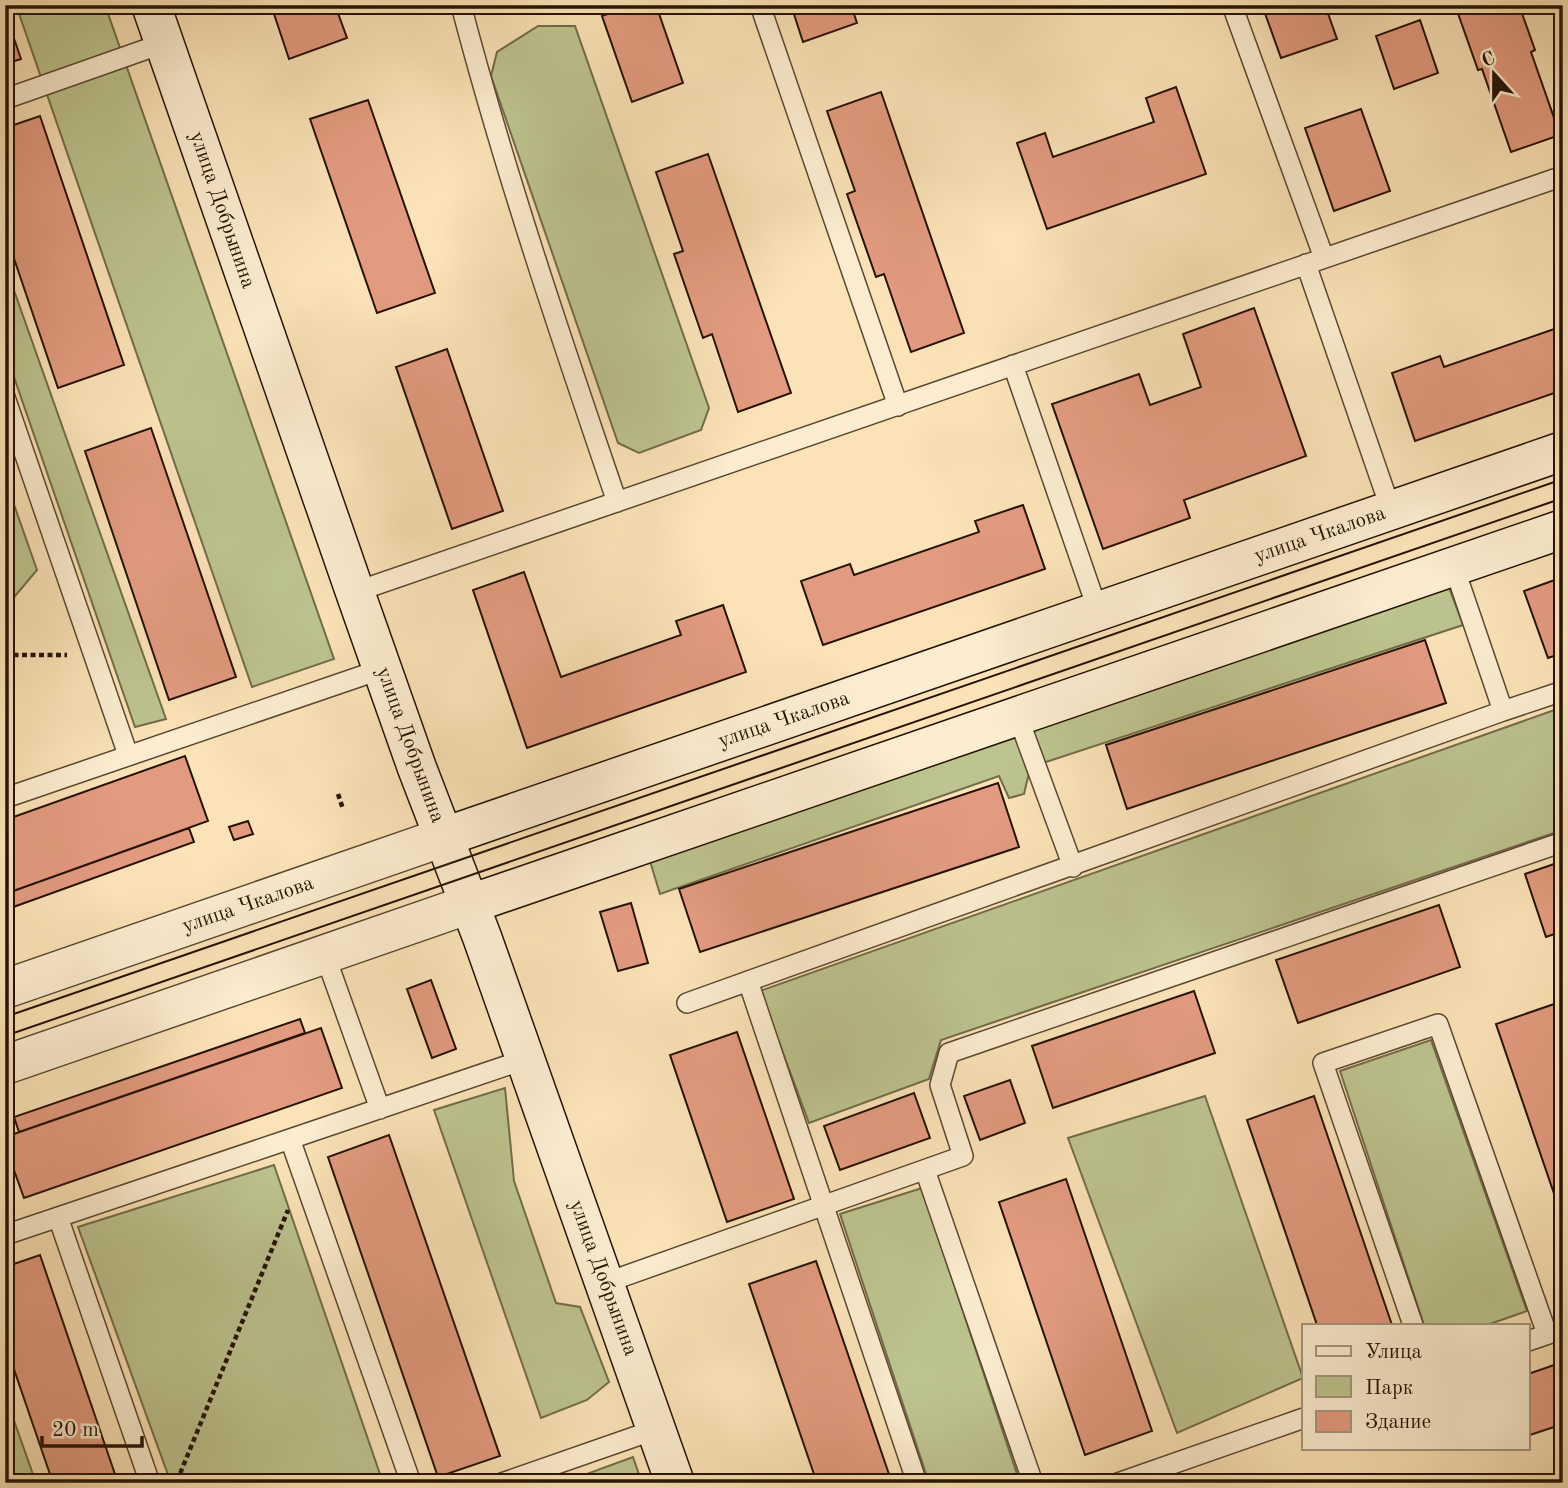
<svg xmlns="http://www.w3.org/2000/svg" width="1568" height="1488" font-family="'Old Standard TT',serif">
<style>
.green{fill:#bdc48f;stroke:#726c4a;stroke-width:2}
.building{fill:#e39b7f;stroke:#261304;stroke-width:2}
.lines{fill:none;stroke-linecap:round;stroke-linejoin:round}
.service-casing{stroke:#5b4731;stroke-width:22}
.tertiary-casing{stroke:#5b4731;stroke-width:41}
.secondary-casing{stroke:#261304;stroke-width:41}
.path{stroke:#261304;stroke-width:4.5;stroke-dasharray:5 3.5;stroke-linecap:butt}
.service{stroke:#fcedd0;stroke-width:19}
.tertiary{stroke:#fcedd0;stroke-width:38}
.secondary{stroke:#fcedd0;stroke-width:38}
.tram{stroke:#261304;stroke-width:2}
.labels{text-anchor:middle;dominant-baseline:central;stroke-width:5;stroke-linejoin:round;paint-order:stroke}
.street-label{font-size:21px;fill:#261304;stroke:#fcedd0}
</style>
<rect width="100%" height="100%" fill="#fbe3b7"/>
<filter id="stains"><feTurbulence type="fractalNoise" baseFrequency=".00286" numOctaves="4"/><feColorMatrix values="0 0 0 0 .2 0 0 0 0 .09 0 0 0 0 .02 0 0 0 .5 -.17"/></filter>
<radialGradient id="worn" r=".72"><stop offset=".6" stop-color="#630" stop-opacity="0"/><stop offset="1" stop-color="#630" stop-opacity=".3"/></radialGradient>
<!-- green -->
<path class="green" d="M16,5H105L334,659L252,687Z
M538,26H575L709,408L701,430L639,453L618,443L491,76L497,52Z
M5,265L166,719L135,727L5,351Z
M5,479L37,570L5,608Z
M1447,582L1463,625L1043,763L1030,723Z
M1563,707V830L941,1040L929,1079L809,1123L760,991Z
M1013,731L1029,773L1024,794L1009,798L999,776L660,894L649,858Z
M1431,1040L1527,1311L1487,1325H1424L1340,1071Z
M505,1088L514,1181L556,1303L580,1307L609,1382L587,1400L541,1418L434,1110Z
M1205,1096L1303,1378L1177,1433L1068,1138Z
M274,1165L383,1483H171L78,1227Z
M922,1188L1020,1483H929L840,1214Z
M5,1395L36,1483H5Z
M633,1457L642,1483H583L581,1476Z"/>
<!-- building -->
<path class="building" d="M271,5H335L347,38L289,59Z
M632,5H656L683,83L632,102L602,16Z
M791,5H851L857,23L803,42Z
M1262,5H1325L1337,39L1281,58Z
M1455,5H1519L1535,50L1531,52L1560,135L1511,152L1482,69L1478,70Z
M5,12L21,59L5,64Z
M1420,20L1438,73L1394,89L1376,36Z
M1176,87L1206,174L1047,229L1017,143L1045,133L1053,157L1154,122L1146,98Z
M881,92L964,333L911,352L884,274L876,277L847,194L855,191L827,111Z
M368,100L435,293L377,313L310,119Z
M1361,109L1390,191L1334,211L1305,128Z
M40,116L124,365L58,388L5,232V128Z
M708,154L791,393L738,412L712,334L703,338L674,254L683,251L656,172Z
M1254,308L1306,456L1184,500L1190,518L1103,549L1052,404L1139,374L1150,405L1201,387L1183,334Z
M1563,326V390L1415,441L1392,373L1440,356L1444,367Z
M447,349L503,511L452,529L396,367Z
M151,428L236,677L169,700L85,451Z
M1023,505L1045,569L823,645L801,581L850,564L854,575L979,532L975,521Z
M524,572L561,677L681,635L676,621L723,605L746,672L527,748L473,590Z
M1563,577V653L1548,658L1524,591Z
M1425,640L1446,703L1127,809L1106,745Z
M185,756L208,821L5,894V820Z
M998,783L1019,847L700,952L679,889Z
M248,821L253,834L234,840L229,827Z
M189,828L194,842L5,910V894Z
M1563,861V931L1546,937L1525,874Z
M631,903L648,963L618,971L600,912Z
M1439,905L1460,967L1298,1023L1276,960Z
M431,980L456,1049L432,1058L407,989Z
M1194,991L1215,1053L1053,1108L1032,1046Z
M1563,1001V1220L1496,1024Z
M300,1019L305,1033L19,1132L14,1117Z
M321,1028L342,1088L24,1198L5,1145V1137Z
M737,1032L794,1199L727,1222L670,1055Z
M1010,1080L1025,1123L980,1140L964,1096Z
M914,1093L930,1138L840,1170L824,1126Z
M1314,1096L1392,1325H1317L1247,1120Z
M389,1135L500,1456L438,1477L328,1157Z
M1066,1179L1152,1431L1085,1455L999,1202Z
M40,1255L118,1483H53L5,1343V1267Z
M816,1261L892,1483H817L749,1284Z
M1563,1362V1424L1530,1435L1528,1428V1374Z"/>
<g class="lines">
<!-- service casing -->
<g class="service-casing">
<path id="service" d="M461,5C505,173 561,338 617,502
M760,5L898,406
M1232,5L1324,258
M5,99L164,43
M1306,264L1391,510
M1013,365L1098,611
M5,397L128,755
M355,592L1563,176
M1503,711L1563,691
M1018,717L1073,867
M5,798L382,669
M325,955L380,1109
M748,981L917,1483
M687,1003L1503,711L1454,567
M290,1139L526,1059
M925,1170L1033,1483
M58,1217L150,1483
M5,1231L11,1233L290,1139L411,1483
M605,1283L963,1156L940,1085L949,1053L1563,842
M1413,1325L1323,1063L1438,1024L1547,1334
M1528,1341L1563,1329
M502,1483L657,1429
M1118,1483L1304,1418"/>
</g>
<!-- tertiary casing -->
<g class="tertiary-casing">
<path id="tertiary" d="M5,989L444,837
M5,1065L470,904"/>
</g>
<!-- secondary casing -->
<g class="secondary-casing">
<path id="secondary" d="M151,5L355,592L417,768L482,937L675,1483
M444,837L1563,451
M470,904L1563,529"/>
</g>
<!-- path -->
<path class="path" d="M5,655H67
M338,794L343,809
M177,1481L288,1210"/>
<!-- service -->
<use href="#service" class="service"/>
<!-- tertiary -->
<use href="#tertiary" class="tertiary"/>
<!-- secondary -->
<use href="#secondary" class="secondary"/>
<!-- tram -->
<path class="tram" d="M5,1017L1563,479
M5,1036L1563,498"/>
</g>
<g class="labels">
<!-- street labels -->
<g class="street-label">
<text transform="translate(222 210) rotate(71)">улица Добрынина</text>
<text transform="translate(1320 535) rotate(-19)">улица Чкалова</text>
<text transform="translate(784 720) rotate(-19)">улица Чкалова</text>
<text transform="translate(410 745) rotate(70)">улица Добрынина</text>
<text transform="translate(248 905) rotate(-19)">улица Чкалова</text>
<text transform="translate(603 1278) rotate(70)">улица Добрынина</text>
</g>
</g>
<!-- margin -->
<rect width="1568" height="1488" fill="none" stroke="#fbe3b7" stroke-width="28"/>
<rect x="7" y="7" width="1554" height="1474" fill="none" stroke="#261304" stroke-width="3.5"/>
<rect x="14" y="14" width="1540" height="1460" fill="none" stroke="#261304" stroke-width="2"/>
<!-- legend -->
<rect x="1302" y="1324" width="228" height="126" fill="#fcedd0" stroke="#a6967e" stroke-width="2"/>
<rect x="1316" y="1346" width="35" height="10" fill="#fcedd0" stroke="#a6967e" stroke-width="2"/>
<text x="1365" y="1358" font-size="21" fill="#261304">Улица</text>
<rect x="1316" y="1376" width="35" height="21" fill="#bdc48f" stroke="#a6967e" stroke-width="2"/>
<text x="1365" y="1394" font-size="21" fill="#261304">Парк</text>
<rect x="1316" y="1411" width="35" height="21" fill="#e39b7f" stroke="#a6967e" stroke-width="2"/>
<text x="1365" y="1428" font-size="21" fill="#261304">Здание</text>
<!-- north arrow -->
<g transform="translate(1494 74) rotate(339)" stroke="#fcedd0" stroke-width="5" paint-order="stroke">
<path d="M0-5L12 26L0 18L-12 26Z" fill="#261304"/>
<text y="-10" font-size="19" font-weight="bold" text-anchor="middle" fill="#261304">С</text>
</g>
<!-- scale -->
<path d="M42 1436v10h100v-10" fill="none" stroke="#261304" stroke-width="3.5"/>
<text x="52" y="1436" font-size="21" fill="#261304" stroke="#fcedd0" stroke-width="5" paint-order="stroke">20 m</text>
<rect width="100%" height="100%" filter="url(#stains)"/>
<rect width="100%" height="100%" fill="url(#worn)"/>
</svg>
